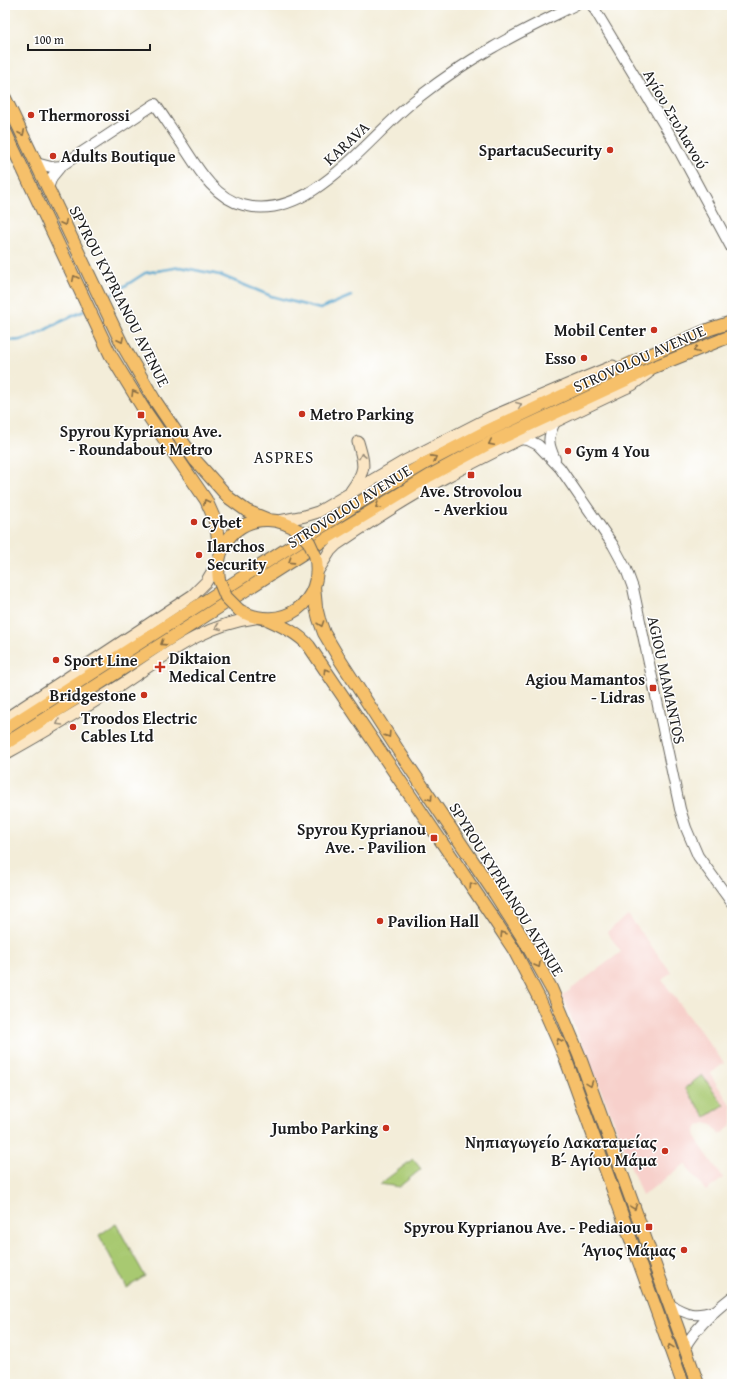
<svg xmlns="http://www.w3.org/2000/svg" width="737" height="1389" font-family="'Gentium Book Plus',serif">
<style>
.built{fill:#f7d0cb}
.green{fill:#a8c971;stroke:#627246}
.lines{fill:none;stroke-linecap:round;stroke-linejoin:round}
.stream{stroke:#54a5ce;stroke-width:2.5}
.tertiary-casing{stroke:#67655e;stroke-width:12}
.secondary-casing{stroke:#67655e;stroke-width:13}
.primary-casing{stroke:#67655e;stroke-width:14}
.tertiary{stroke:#fff;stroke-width:10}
.secondary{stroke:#fbe6c4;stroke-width:11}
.primary{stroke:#f6c06b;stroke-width:12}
.primary-bridge-casing{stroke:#67655e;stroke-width:14;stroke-linecap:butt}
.primary-bridge{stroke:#f6c06b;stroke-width:12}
.oneway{stroke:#896e44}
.oneway2{stroke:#978b78}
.poi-dot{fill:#c8321e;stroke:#fff;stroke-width:1.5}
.labels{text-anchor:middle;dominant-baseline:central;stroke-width:3;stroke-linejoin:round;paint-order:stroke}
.poi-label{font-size:16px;font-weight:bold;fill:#1c1c1c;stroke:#fff;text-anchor:start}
.street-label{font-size:16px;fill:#1c1c1c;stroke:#fff}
.neighbourhood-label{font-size:17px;letter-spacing:1px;fill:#1c1c1c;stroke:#fff}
</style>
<rect width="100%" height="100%" fill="#fff"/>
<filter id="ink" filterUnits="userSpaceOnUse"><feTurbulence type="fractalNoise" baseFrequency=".025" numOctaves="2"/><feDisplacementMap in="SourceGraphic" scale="8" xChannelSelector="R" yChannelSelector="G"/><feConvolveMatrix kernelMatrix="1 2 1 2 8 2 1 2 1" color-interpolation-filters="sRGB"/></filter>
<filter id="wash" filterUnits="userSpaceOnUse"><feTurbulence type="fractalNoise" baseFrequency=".012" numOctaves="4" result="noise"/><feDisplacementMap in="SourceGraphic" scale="16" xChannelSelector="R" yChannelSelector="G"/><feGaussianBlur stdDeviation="0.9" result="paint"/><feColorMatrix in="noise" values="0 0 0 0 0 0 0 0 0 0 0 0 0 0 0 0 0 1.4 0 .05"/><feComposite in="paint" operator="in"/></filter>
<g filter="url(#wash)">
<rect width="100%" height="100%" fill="#f3edd9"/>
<!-- built -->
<path class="built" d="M628,915L671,972L662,980L724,1063L710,1074L732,1107V1125L720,1135L712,1125L705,1123L698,1126L695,1132L696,1139L723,1178L706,1191L685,1164L642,1196L610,1112L562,996L621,952L607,932Z"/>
<!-- green -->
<path class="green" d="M702,1075L724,1105L706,1117L685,1088Z
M413,1159L421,1169L399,1187L380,1184Z
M116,1224L145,1276L127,1288L99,1235Z"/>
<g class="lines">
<!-- stream -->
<path class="stream" d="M111,295L145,273L180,267L220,275L271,296L320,309L351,296
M5,339C25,345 41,331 58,323C66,319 75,315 84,311"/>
</g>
</g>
<g filter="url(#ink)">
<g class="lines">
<!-- tertiary casing -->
<g class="tertiary-casing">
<path id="tertiary" d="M592,5L675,143L732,249
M36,163L51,167L61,166
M48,188L52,177L61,166L155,104C164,117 173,131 182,144C197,167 214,198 243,205C311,224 371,132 419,97C442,79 467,62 492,48C519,32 547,19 575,5
M555,422C547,438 548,444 555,459
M519,439L528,440L538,445L560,468L613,545L626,569L633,588L680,809L686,828L698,856L732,903
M669,1304C687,1315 695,1317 714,1311
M685,1347C696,1327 714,1311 732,1297"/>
</g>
<!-- secondary casing -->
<g class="secondary-casing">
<path id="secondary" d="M351,491C366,470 365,466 358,442
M279,521L305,516L318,512L403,462L491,417L586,377L613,366
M317,572L330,551L336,545C371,521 407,498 444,478C505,445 569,415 632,385L648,373
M5,719L193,595L206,582L218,562
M5,754C43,733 81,710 118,687C163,658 200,625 255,618"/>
</g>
<!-- primary casing -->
<g class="primary-casing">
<path id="primary" d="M5,98L122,344L154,399L195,460L229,498L247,511L269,520
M5,131L110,354L143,408L206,500L214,518L221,552
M219,580C212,532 258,503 299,531
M314,586L316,607L319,619L324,633L340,660L398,750L495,894L526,943L551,988L579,1055L698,1384
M239,610C281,634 326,603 315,555
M267,619C282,626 298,633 309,646L493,918L514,950L539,998L565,1057L683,1384
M5,729L365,499L424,464L485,432L638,360L710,329L732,322
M5,744L324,540L429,476L488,444L654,367L721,340L732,336"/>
</g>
<!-- tertiary -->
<use href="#tertiary" class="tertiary"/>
<!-- secondary -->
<use href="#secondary" class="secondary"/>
<!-- primary -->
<use href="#primary" class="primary"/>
<!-- primary-bridge casing -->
<g class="primary-bridge-casing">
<path id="primary-bridge" d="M299,531L309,542L315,555
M219,580L226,597L239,610"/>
</g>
<!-- primary-bridge -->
<use href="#primary-bridge" class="primary-bridge"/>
</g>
<!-- one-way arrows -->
<defs><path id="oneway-chevron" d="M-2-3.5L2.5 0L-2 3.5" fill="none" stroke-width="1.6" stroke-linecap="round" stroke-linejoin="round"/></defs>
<g class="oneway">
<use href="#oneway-chevron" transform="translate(22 133) rotate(65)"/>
<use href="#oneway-chevron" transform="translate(64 223) rotate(64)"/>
<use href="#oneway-chevron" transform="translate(75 278) rotate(-116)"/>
<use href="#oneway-chevron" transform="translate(121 340) rotate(64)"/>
<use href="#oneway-chevron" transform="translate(696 350) rotate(157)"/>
<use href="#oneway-chevron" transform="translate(134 393) rotate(-121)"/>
<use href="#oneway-chevron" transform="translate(491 443) rotate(154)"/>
<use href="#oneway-chevron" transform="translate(434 458) rotate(-29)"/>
<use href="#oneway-chevron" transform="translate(206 502) rotate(-117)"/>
<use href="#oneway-chevron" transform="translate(378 506) rotate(149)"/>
<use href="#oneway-chevron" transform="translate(291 561) rotate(147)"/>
<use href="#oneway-chevron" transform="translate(321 624) rotate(71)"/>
<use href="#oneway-chevron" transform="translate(163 643) rotate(147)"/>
<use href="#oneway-chevron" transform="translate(326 671) rotate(-124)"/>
<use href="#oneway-chevron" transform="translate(388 735) rotate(57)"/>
<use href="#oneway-chevron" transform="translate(430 798) rotate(56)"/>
<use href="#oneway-chevron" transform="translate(472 885) rotate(-124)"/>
<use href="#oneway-chevron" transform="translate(503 934) rotate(-122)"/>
<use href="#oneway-chevron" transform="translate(538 965) rotate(61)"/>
<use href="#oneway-chevron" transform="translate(559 1041) rotate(-113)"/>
<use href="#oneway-chevron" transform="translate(590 1084) rotate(70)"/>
<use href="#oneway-chevron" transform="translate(634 1207) rotate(70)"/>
<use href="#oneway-chevron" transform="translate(670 1347) rotate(-110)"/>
</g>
<g class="oneway2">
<use href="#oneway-chevron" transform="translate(519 405) rotate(-23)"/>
<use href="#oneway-chevron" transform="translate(362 456) rotate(-102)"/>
<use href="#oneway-chevron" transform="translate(218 627) rotate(159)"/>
<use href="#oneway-chevron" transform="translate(59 723) rotate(150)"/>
</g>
</g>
<!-- markers -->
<g class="poi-dot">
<circle cx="31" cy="115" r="4"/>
<circle cx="610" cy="150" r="4"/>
<circle cx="53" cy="156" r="4"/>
<circle cx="654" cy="330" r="4"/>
<circle cx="584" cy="358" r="4"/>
<circle cx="302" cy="414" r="4"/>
<rect x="137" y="411" width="8" height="8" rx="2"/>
<circle cx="568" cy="451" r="4"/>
<rect x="467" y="471" width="8" height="8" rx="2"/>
<circle cx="194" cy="522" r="4"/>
<circle cx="199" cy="555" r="4"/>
<circle cx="56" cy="660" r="4"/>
<path d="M158 661h4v4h4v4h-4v4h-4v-4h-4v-4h4z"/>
<rect x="649" y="684" width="8" height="8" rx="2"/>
<circle cx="144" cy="695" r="4"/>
<circle cx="73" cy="727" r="4"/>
<rect x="430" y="834" width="8" height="8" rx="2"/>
<circle cx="380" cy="921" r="4"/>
<circle cx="386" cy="1128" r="4"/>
<circle cx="665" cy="1151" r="4"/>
<rect x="645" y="1223" width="8" height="8" rx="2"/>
<circle cx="684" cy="1250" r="4"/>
</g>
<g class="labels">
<!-- poi labels -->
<g class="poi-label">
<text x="39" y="115">Thermorossi</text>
<text x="602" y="150" text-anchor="end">SpartacuSecurity</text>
<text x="61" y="156">Adults Boutique</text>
<text x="646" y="330" text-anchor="end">Mobil Center</text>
<text x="576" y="358" text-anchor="end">Esso</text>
<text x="310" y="414">Metro Parking</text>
<text x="141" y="431" text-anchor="middle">Spyrou Kyprianou Ave.<tspan x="141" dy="18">- Roundabout Metro</tspan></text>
<text x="576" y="451">Gym 4 You</text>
<text x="471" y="491" text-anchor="middle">Ave. Strovolou<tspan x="471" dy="18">- Averkiou</tspan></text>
<text x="202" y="522">Cybet</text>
<text x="207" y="546">Ilarchos<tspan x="207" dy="18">Security</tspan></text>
<text x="169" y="658">Diktaion<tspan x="169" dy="18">Medical Centre</tspan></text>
<text x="64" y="660">Sport Line</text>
<text x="645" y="679" text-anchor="end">Agiou Mamantos<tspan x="645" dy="18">- Lidras</tspan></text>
<text x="136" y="695" text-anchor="end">Bridgestone</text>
<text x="81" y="718">Troodos Electric<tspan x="81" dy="18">Cables Ltd</tspan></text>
<text x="426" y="829" text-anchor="end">Spyrou Kyprianou<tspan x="426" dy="18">Ave. - Pavilion</tspan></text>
<text x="388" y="921">Pavilion Hall</text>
<text x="378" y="1128" text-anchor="end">Jumbo Parking</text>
<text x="657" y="1142" text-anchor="end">Νηπιαγωγείο Λακαταμείας<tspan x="657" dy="18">Β΄- Αγίου Μάμα</tspan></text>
<text x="641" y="1227" text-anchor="end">Spyrou Kyprianou Ave. - Pediaiou</text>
<text x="676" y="1250" text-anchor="end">Άγιος Μάμας</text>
</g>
<!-- street labels -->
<g class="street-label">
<text transform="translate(676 119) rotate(60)">Αγίου Στυλιανού</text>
<text transform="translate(346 143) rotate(-43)">KARAVA</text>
<text transform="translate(120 296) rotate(63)">SPYROU KYPRIANOU AVENUE</text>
<text transform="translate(639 358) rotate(-24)">STROVOLOU AVENUE</text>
<text transform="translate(349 506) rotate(-32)">STROVOLOU AVENUE</text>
<text transform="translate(667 680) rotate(78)">AGIOU MAMANTOS</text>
<text transform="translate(507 889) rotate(58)">SPYROU KYPRIANOU AVENUE</text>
</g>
<!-- neighbourhood labels -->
<g class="neighbourhood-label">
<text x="284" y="456">ASPRES</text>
</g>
</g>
<!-- margin -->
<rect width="737" height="1389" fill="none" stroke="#fff" stroke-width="20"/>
<!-- scale -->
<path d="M28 44v6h122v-6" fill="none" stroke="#1c1c1c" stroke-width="2"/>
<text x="34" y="44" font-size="12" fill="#1c1c1c" stroke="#ffffff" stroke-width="3" paint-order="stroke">100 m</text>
</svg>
